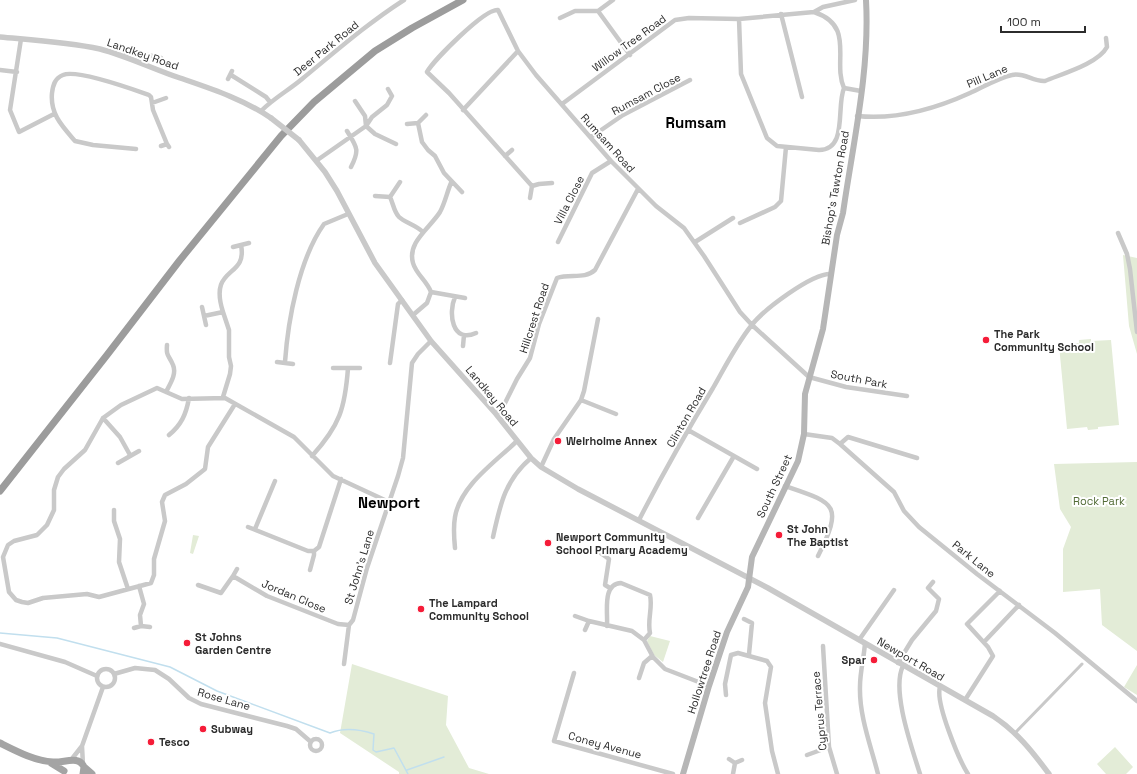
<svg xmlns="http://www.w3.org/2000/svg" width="1137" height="774" font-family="'Space Grotesk',sans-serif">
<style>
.green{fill:#e3ecd7}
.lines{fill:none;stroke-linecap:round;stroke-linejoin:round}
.stream{stroke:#c1dfee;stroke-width:1.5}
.pedestrian{stroke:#c9c9c9;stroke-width:3}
.minor{stroke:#c9c9c9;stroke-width:4.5}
.tertiary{stroke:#c9c9c9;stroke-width:5.5}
.secondary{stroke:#b6b6b6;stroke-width:6}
.primary{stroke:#a4a4a4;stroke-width:7}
.trunk{stroke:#9c9c9c;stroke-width:7}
.tertiary-bridge{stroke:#c9c9c9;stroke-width:5.5}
.poi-dot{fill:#f51c38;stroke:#fff;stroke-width:1.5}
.labels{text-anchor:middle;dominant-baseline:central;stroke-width:4;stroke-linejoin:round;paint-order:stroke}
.street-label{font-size:11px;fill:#2c2c2c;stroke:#fff}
.poi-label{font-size:11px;font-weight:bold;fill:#2c2c2c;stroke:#fff;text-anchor:start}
.park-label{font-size:11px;fill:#526b36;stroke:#fff}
.district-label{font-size:15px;font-weight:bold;fill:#000;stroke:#fff}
</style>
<rect width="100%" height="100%" fill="#fff"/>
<!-- green -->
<path class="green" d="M1123,255L1137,258V354L1129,326Z
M1091,339V341L1111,340L1119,425L1098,427V429L1088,430L1087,427L1067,429L1059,345L1079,343V340Z
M1137,462V651L1102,625L1100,589L1063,592V549L1071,527L1060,509L1054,464Z
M193,535L199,536L193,554L190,553Z
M650,636L670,641L663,662L654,655L647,641Z
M352,664L448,696L446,725L469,768L489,774H399V772L340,733Z
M1137,665V695L1124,687Z
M1115,747L1133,767L1126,774H1106L1097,764Z"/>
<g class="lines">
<!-- stream -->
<path class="stream" d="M0,633L57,638L170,667L217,691L330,733C345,727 359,729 374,734L373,750L376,752L394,748L408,774
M407,770L444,757"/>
<!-- pedestrian -->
<path class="pedestrian" d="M1015,733L1082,664"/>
<!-- minor -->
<path class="minor" d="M613,0L598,11L630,55
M814,12C856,26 832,61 844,88L861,91
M781,14L802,97
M560,18L575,11H598
M739,19L741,74L767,138L777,146L819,150C848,150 836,107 844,88
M21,39L10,110L19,132L54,114
M124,56L130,51L161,58
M0,70L17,72
M231,75L266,97L270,102
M228,79L232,71
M355,101L365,116L366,126L375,134L396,144
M152,103L166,98
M562,104L675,20L689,18L739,19L814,12L823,7L855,0
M463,110L518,51
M261,111C274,98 289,90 302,79C335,52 368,23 404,0
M426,115L418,123L422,142L428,150L435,156L444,173L462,192
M857,116C896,120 935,109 970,93C983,87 998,78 1012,75C1024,72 1033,82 1045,81C1061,74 1098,64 1107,47L1106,38
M407,124L418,123
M347,131C357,147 360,150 351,167
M591,137L623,115L690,80
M161,146L167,144L169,147
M136,149L93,145L75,141C62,126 50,114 52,93C53,85 55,78 63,75C77,69 132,89 149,95L151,97L153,110L167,144
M505,156L512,150
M316,161L366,126L372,117L387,105L392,96L388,89
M400,182L390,197C393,203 394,212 399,217C404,222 416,225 423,232
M552,183L539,184L532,186L449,93L427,72C434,60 485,8 498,10L518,51L536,75L611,161L656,206L684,228L704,256L740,312L752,325L809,377L846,387L907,396
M375,196L390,197
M530,198L532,186
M740,223L775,207L781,201L786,147
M1118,233L1127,254L1130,269L1137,332
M558,242L592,173L611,161
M695,242L733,218
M233,247L249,243
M431,292L465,298
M455,297C448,313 452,344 476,333
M202,307L206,325
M413,315L427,303L431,292C427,281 416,274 413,263C407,242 430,228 440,212C445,203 447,192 451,183
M204,316L223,312C208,265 248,279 241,245
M463,346L464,335
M277,362L293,364
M285,362C288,320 299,259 324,224L348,214
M390,363L398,304L402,300
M333,368H360
M166,392C170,384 177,374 173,365C169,355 166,357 167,345
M223,397L230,374L231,366L229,357V330L223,312
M581,400L616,414
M235,404L208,447L205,469L186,484L165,495L162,502L165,521L154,559V575L151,583L99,597L87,594L43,598L28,603L22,602L16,600L9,592L3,557L8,545L14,541L37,535L47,525L54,510V490L58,477L64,469L85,450L103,418L121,405L157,388L182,399L225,398L294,437L333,476L389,502
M496,414L502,409L517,379L530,358L539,324L557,278C570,273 584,280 595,270L638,189
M103,418L120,437L130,455
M688,430L757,469
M804,434L832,438L840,444L894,492L904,511L919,527L977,574L1055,633L1137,701
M169,435C181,425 186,415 189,398
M840,444L848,437L917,458
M312,456C340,425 345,408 348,368
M118,463L139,451
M541,467L554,439L581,400L584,391L598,319
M785,486C835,503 844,504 818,556
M114,510V521L120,539L119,562L128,589
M698,518L734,456
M639,520C662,475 687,431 713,388C725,367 736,345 751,326C763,310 812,273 831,274
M248,527L308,551H314
M255,529L275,481
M493,537C500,505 505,480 531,458
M455,548C454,538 453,528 455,517C460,486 495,462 517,441
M599,552L609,559L605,585L610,588
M310,570L314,555V551L319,547L341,479
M233,576L237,569
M198,585L221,593L233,576L267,596L338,624L349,625
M139,586L144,604L140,615L141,626
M575,616L589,621
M744,619L752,623L749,654
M607,626C608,612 602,584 621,583L650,595C653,608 647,620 650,633L644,640
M134,628L141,626L150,627
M585,630L589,621L632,631L644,640L653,657L665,669L709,686
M859,640L894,590
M984,642L1019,605
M865,643C864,658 860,672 860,686C859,716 871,746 878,774
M0,644L65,662L97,676
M823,646L829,747L837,774
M898,663L912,640L936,611L939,599L928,588L933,582
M344,664L349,625L353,620L367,568L398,476L403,458L412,363L418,354L431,341
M903,666C891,690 912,748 920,774
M97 678a9 9 0 1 1 18 0a9 9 0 1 1-18 0Z
M574,673L554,741L673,774
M114,674L135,668L155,670L169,679L189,698L201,704L287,726L296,729L311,742
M639,678L644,663L652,656
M940,687C935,702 959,760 968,774
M726,695L725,684L731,655L738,653L767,661L771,667L765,703L772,751L778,774
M965,700L993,656L988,647L967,624L1000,591
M310 745a6 6 0 1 1 12 0a6 6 0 1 1-12 0Z
M807,755L829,747
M729,759L735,763L742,760
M71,760L82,746
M83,765L82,746L103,687
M733,774L735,763"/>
<!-- tertiary -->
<path class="tertiary" d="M0,37C33,40 67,42 100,49C127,56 153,69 180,78C212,89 243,99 271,118
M299,140L325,172L337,191L375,263L431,341L496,414L531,458L541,467L578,489L768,588L993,716C1017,732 1032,751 1049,774"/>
<!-- secondary -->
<path class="secondary" d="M683,774L709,686L727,632L748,587L752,557L798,461L804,434L805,394L823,329L837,235L843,213C853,143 870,71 866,0"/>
<!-- primary -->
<path class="primary" d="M0,743C16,751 35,761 53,762C64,763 79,755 84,767L83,774
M51,763L64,771
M84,767L92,774"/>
<!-- trunk -->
<path class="trunk" d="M0,491L107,355L180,260L281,136L314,102L375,51L412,28L463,0"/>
<!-- tertiary-bridge -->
<path class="tertiary-bridge" d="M271,118L299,140"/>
</g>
<!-- markers -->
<g class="poi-dot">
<circle cx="986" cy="340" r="4"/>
<circle cx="558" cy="441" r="4"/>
<circle cx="779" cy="535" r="4"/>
<circle cx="548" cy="543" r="4"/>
<circle cx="421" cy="609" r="4"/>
<circle cx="187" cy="643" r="4"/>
<circle cx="874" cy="660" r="4"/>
<circle cx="203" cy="729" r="4"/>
<circle cx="151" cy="742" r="4"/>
</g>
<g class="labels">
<!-- street labels -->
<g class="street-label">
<text transform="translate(629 43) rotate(-36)">Willow Tree Road</text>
<text transform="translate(326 48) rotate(-39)">Deer Park Road</text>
<text transform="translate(143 54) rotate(19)">Landkey Road</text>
<text transform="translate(987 76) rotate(-23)">Pill Lane</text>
<text transform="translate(646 94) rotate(-28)">Rumsam Close</text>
<text transform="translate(608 143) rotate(48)">Rumsam Road</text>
<text transform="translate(835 188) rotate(-80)">Bishop's Tawton Road</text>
<text transform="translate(569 200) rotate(-63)">Villa Close</text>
<text transform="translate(534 318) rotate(-72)">Hillcrest Road</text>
<text transform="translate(859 379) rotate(11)">South Park</text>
<text transform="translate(492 396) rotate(50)">Landkey Road</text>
<text transform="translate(686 417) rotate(-60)">Clinton Road</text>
<text transform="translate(774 486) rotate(-65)">South Street</text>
<text transform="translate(974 559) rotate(39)">Park Lane</text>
<text transform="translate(359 567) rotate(-73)">St John's Lane</text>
<text transform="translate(294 596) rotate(23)">Jordan Close</text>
<text transform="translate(911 659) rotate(30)">Newport Road</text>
<text transform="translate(704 672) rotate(-72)">Hollowtree Road</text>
<text transform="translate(224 699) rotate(16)">Rose Lane</text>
<text transform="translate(819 711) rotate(-95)">Cyprus Terrace</text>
<text transform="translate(605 745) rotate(15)">Coney Avenue</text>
</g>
<!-- poi labels -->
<g class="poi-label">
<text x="994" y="334">The Park<tspan x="994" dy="13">Community School</tspan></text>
<text x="566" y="441">Weirholme Annex</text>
<text x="787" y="529">St John<tspan x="787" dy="13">The Baptist</tspan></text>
<text x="556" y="537">Newport Community<tspan x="556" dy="13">School Primary Academy</tspan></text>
<text x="429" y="603">The Lampard<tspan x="429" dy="13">Community School</tspan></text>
<text x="195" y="637">St Johns<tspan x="195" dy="13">Garden Centre</tspan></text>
<text x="866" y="660" text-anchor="end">Spar</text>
<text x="211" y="729">Subway</text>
<text x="159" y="742">Tesco</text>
</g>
<!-- park labels -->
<g class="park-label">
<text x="1099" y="501">Rock Park</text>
</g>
<!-- district labels -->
<g class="district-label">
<text x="696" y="122">Rumsam</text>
<text x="389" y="502">Newport</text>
</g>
</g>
<!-- scale -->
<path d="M1001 26v6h84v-6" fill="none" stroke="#2c2c2c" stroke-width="2"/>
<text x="1007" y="26" font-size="12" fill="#2c2c2c" stroke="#ffffff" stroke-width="3" paint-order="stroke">100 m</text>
</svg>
